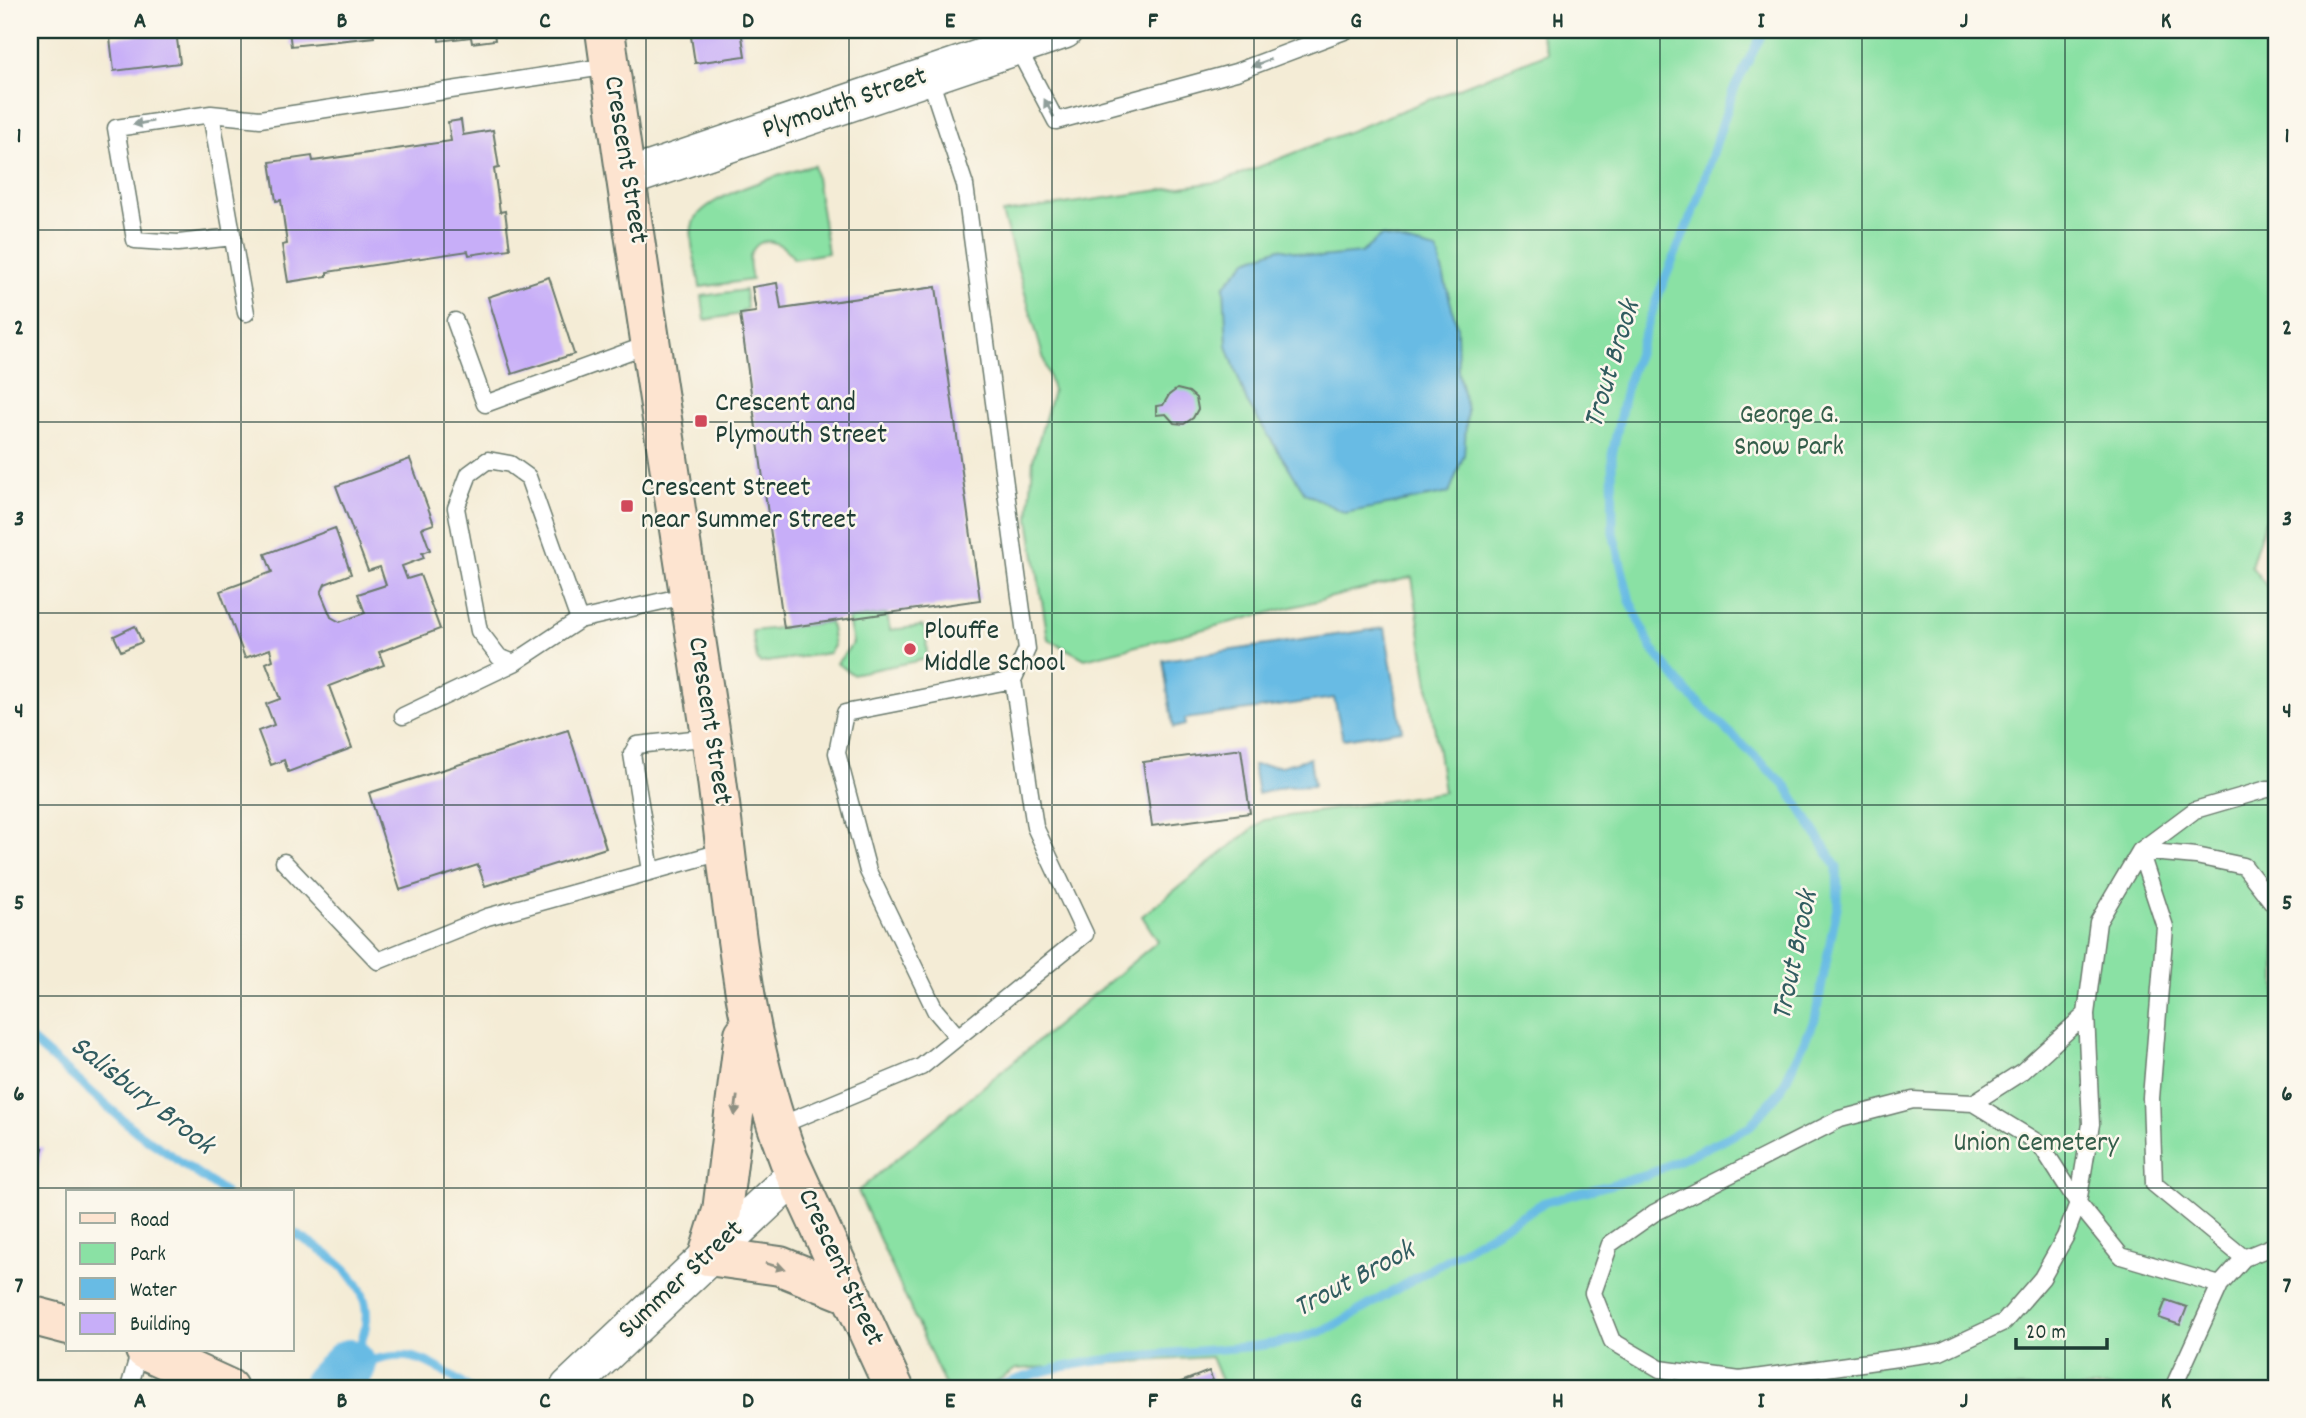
<svg xmlns="http://www.w3.org/2000/svg" width="2306" height="1418" font-family="Dekko,sans-serif">
<style>
.green{fill:#8ae1a4;stroke:#548f6c;stroke-width:2}
.water{fill:#68bbe4;stroke:#447c8c;stroke-width:2}
.lines{fill:none;stroke-linecap:round;stroke-linejoin:round}
.stream{stroke:#68bbe4;stroke-width:9}
.river{stroke:#68bbe4;stroke-width:54}
.building{fill:#c7aef8}
.service-casing{stroke:#6a7a6d;stroke-width:19}
.tertiary-casing{stroke:#6a7a6d;stroke-width:40}
.secondary-casing{stroke:#6a7a6d;stroke-width:42}
.service{stroke:#fff;stroke-width:16}
.tertiary{stroke:#fff;stroke-width:37}
.secondary{stroke:#fde4d0;stroke-width:38}
.oneway{fill:#8f9e9a}
.oneway2{fill:#8e9082}
.grid{fill:none;stroke:#1f3d34;stroke-width:2;stroke-opacity:0.55}
.poi-dot{fill:#d1495b;stroke:#fbf7ec;stroke-width:2.5}
.labels{text-anchor:middle;dominant-baseline:central;stroke-width:5;stroke-linejoin:round;paint-order:stroke}
.street-label{font-size:28px;fill:#1f3d34;stroke:#fbf7ec}
.poi-label{font-size:28px;fill:#1f3d34;stroke:#fbf7ec;text-anchor:start}
.park-label{font-size:28px;fill:#345e4a;stroke:#fbf7ec}
.water-label{font-size:30px;font-style:italic;fill:#315c60;stroke:#fbf7ec}
.neatline{fill:none;stroke:#1f3d34;stroke-width:2.5}
.grid-label{font-size:23px;text-anchor:middle;font-weight:bold;fill:#1f3d34}
</style>
<rect width="100%" height="100%" fill="#fbf7ec"/>
<filter id="ink" filterUnits="userSpaceOnUse"><feTurbulence type="fractalNoise" baseFrequency=".0143" numOctaves="2"/><feDisplacementMap in="SourceGraphic" scale="14" xChannelSelector="R" yChannelSelector="G"/><feConvolveMatrix kernelMatrix="1 2 1 2 8 2 1 2 1" color-interpolation-filters="sRGB"/></filter>
<filter id="wash" filterUnits="userSpaceOnUse"><feTurbulence type="fractalNoise" baseFrequency=".00686" numOctaves="4" result="noise"/><feDisplacementMap in="SourceGraphic" scale="28" xChannelSelector="R" yChannelSelector="G"/><feGaussianBlur stdDeviation="1.57" result="paint"/><feColorMatrix in="noise" values="0 0 0 0 0 0 0 0 0 0 0 0 0 0 0 0 0 1.4 0 .05"/><feComposite in="paint" operator="in"/></filter>
<g filter="url(#wash)">
<rect width="100%" height="100%" fill="#f4ecd6"/>
<!-- green -->
<path class="green" d="M1539,30H2276V487L2251,566L2276,598V1388H1224L1211,1357L1016,1369L986,1388H946L858,1191L1158,941L1142,916L1264,820L1444,792L1412,577L1085,659L1048,639L1029,519L1033,460L1053,391L1002,213L1223,181L1548,53Z
M814,165L828,253L794,259C784,242 759,231 750,256C748,263 751,273 752,280L700,287C698,269 689,245 692,227C696,196 786,174 814,165Z
M745,290L747,308L740,314L705,320L702,296Z
M887,614L890,630L922,626L926,631L927,659L852,674L837,663L853,643L848,619Z
M830,622L834,646L829,653L760,663L757,659L752,631Z"/>
<!-- water -->
<path class="water" d="M1381,236L1437,250L1457,327L1458,371L1467,410L1464,455L1449,493L1345,513L1305,493L1247,402L1227,346L1224,286L1247,260L1279,248L1320,257L1361,253Z
M1385,628L1402,730L1343,739L1334,698L1185,719V725L1173,728L1163,660Z
M1310,758L1314,786L1285,787L1258,794L1253,765L1281,766Z"/>
<g class="lines">
<!-- stream -->
<path class="stream" d="M30,1039L137,1132L224,1192
M292,1232C330,1255 380,1282 363,1336C360,1347 354,1357 349,1366
M349,1366C412,1349 416,1353 469,1388
M995,1388C1063,1359 1138,1356 1211,1350C1257,1346 1289,1345 1332,1327L1545,1202L1647,1175L1748,1128L1781,1090L1815,1019L1838,902L1837,867L1787,787L1687,692L1652,649L1630,601L1613,533L1612,455L1627,384L1659,293L1697,202L1733,91L1764,30"/>
<!-- river -->
<path class="river" d="M328,1388L349,1366"/>
</g>
<g id="blocks">
<!-- building -->
<path class="building" d="M289,30H373L374,37L291,46Z
M438,30H504V31L494,33L495,40L472,43L471,37L439,41Z
M690,30H741L745,56L695,63Z
M176,31L180,63L114,71L110,38Z
M461,120L463,135L493,130L499,168L494,169L500,212L505,211L510,249L469,255L468,251L327,272V276L288,282L282,245L287,244L281,200L276,201L270,162L312,156L313,161L451,141L448,122Z
M549,277L574,354L512,374L488,297Z
M777,283L781,309L936,287L980,600L784,628L740,314L756,312L752,287Z
M1177,389L1189,392L1196,398L1198,409L1193,418L1184,424L1174,423L1166,414L1156,415V406L1163,405L1169,395Z
M410,459L434,524L422,528L430,550L422,553L424,558L402,566L407,579L420,575L440,629L379,652L384,665L329,686L352,748L288,772L284,760L271,765L258,731L274,725L266,704L280,699L266,663L273,660L270,649L245,658L220,591L272,572L265,554L335,528L351,574L325,584L321,593L331,617L340,622L365,613L358,594L386,585L380,567L368,571L336,486Z
M135,626L142,642L121,651L114,636Z
M568,730L606,848L485,886L478,865L400,890L369,793Z
M1241,749L1250,813L1152,826L1143,762Z
M30,1145L43,1148L35,1177L30,1175Z
M2166,1300L2187,1307L2180,1325L2159,1318Z
M1209,1371L1216,1388H1166Z"/>
</g>
</g>
<g filter="url(#ink)">
<use href="#blocks" fill-opacity="0" stroke="#6a7a6d" stroke-width="2"/>
<g class="lines">
<!-- service casing -->
<g class="service-casing">
<path id="service" d="M1017,47L1056,121L1236,72L1347,30
M211,114L116,128L135,240L178,243L233,237
M246,313L211,114L260,119L610,66
M455,321L485,404L652,343
M514,663L499,657L479,631L456,508L469,474L488,460L510,464L528,477L579,620
M403,716L514,663L579,620L689,595
M2276,789H2267L2195,810L2140,851L2196,856L2244,866L2276,907
M284,862L378,961L487,917L725,851
M651,871L632,754L637,745L711,737
M958,1037L935,1010L868,871L837,753L845,713L1013,680
M1913,1100L1973,1103L2040,1144L2078,1203L2065,1237L2042,1278L2004,1322L1940,1352L1740,1380L1660,1369L1612,1341L1593,1293L1610,1244L1654,1213L1840,1119Z
M1973,1103L2023,1071L2086,1014
M776,1127L921,1067L1085,934L1035,827L1013,680L1027,649L965,185L929,76
M2244,1258L2276,1245
M129,1388L140,1350
M2173,1388L2220,1285L2244,1258L2154,1184L2151,1098L2165,927L2140,851L2098,922L2086,1014L2091,1124L2078,1203L2121,1256L2220,1285"/>
</g>
<!-- tertiary casing -->
<g class="tertiary-casing">
<path id="tertiary" d="M627,178L1064,30
M569,1388L795,1175"/>
</g>
<!-- secondary casing -->
<g class="secondary-casing">
<path id="secondary" d="M605,30C637,266 675,501 711,736C732,878 737,1025 789,1160L894,1388
M744,1034L722,1211L708,1256L780,1266L852,1295
M30,1315L68,1325
M145,1350L228,1388"/>
</g>
<!-- service -->
<use href="#service" class="service"/>
<!-- tertiary -->
<use href="#tertiary" class="tertiary"/>
<!-- secondary -->
<use href="#secondary" class="secondary"/>
</g>
<!-- one-way arrows -->
<defs><path id="oneway-solid" d="M-6-.8H1V-3.2L6.5 0L1 3.2V.8H-6Z" transform="scale(1.75)"/></defs>
<g class="oneway">
<use href="#oneway-solid" transform="translate(1261 63) rotate(159)"/>
<use href="#oneway-solid" transform="translate(1049 108) rotate(-118)"/>
<use href="#oneway-solid" transform="translate(143 123) rotate(170)"/>
</g>
<g class="oneway2">
<use href="#oneway-solid" transform="translate(736 1106) rotate(97)"/>
<use href="#oneway-solid" transform="translate(775 1266) rotate(16)"/>
</g>
</g>
<!-- grid -->
<path class="grid" d="M241,30V1192M444,30V1388M646,30V1388M849,30V1388M1052,30V1388M1254,30V1388M1457,30V1388M1660,30V1388M1862,30V1388M2065,30V1388M30,230H2276M30,422H2276M30,613H2276M30,805H2276M30,996H2276M30,1188H2276M241,1350V1388"/>
<!-- markers -->
<g class="poi-dot">
<rect x="694" y="414" width="14" height="14" rx="3.5"/>
<rect x="620" y="499" width="14" height="14" rx="3.5"/>
<circle cx="910" cy="649" r="7"/>
</g>
<g class="labels">
<!-- street labels -->
<g class="street-label">
<text transform="translate(845 105) rotate(-19)">Plymouth Street</text>
<text transform="translate(624 160) rotate(81)">Crescent Street</text>
<text transform="translate(708 721) rotate(81)">Crescent Street</text>
<text transform="translate(839 1268) rotate(65)">Crescent Street</text>
<text transform="translate(682 1281) rotate(-43)">Summer Street</text>
</g>
<!-- poi labels -->
<g class="poi-label">
<text x="715" y="405">Crescent and<tspan x="715" dy="32">Plymouth Street</tspan></text>
<text x="641" y="490">Crescent Street<tspan x="641" dy="32">near Summer Street</tspan></text>
<text x="924" y="633">Plouffe<tspan x="924" dy="32">Middle School</tspan></text>
</g>
<!-- park labels -->
<g class="park-label">
<text x="1789" y="417">George G.<tspan x="1789" dy="32">Snow Park</tspan></text>
<text x="2036" y="1145">Union Cemetery</text>
</g>
<!-- water labels -->
<g class="water-label">
<text transform="translate(1614 365) rotate(-73)">Trout Brook</text>
<text transform="translate(1797 956) rotate(-78)">Trout Brook</text>
<text transform="translate(141 1097) rotate(38)">Salisbury Brook</text>
<text transform="translate(1355 1281) rotate(-28)">Trout Brook</text>
</g>
</g>
<!-- margin -->
<rect width="2306" height="1418" fill="none" stroke="#fbf7ec" stroke-width="77"/>
<!-- legend -->
<rect x="66" y="1190" width="228" height="161" fill="#fbf7ec" stroke="#a3ada2" stroke-width="2"/>
<rect x="80" y="1213" width="35" height="10" fill="#fde4d0" stroke="#a3ada2" stroke-width="2"/>
<text x="130" y="1226" font-size="21" fill="#1f3d34">Road</text>
<rect x="80" y="1243" width="35" height="21" fill="#8ae1a4" stroke="#a3ada2" stroke-width="2"/>
<text x="130" y="1260" font-size="21" fill="#1f3d34">Park</text>
<rect x="80" y="1278" width="35" height="21" fill="#68bbe4" stroke="#a3ada2" stroke-width="2"/>
<text x="130" y="1296" font-size="21" fill="#1f3d34">Water</text>
<rect x="80" y="1313" width="35" height="21" fill="#c7aef8" stroke="#a3ada2" stroke-width="2"/>
<text x="130" y="1330" font-size="21" fill="#1f3d34">Building</text>
<!-- scale -->
<path d="M2016 1338v10h91v-10" fill="none" stroke="#1f3d34" stroke-width="3.5"/>
<text x="2026" y="1338" font-size="21" fill="#1f3d34" stroke="#fbf7ec" stroke-width="5" paint-order="stroke">20 m</text>
<rect x="38" y="38" width="2230" height="1342" class="neatline"/>
<g class="grid-label">
<text x="140" y="27">A</text>
<text x="342" y="27">B</text>
<text x="545" y="27">C</text>
<text x="748" y="27">D</text>
<text x="950" y="27">E</text>
<text x="1153" y="27">F</text>
<text x="1356" y="27">G</text>
<text x="1558" y="27">H</text>
<text x="1761" y="27">I</text>
<text x="1964" y="27">J</text>
<text x="2166" y="27">K</text>
<text x="19" y="142">1</text>
<text x="2287" y="142">1</text>
<text x="19" y="334">2</text>
<text x="2287" y="334">2</text>
<text x="19" y="525">3</text>
<text x="2287" y="525">3</text>
<text x="19" y="717">4</text>
<text x="2287" y="717">4</text>
<text x="19" y="909">5</text>
<text x="2287" y="909">5</text>
<text x="19" y="1100">6</text>
<text x="2287" y="1100">6</text>
<text x="19" y="1292">7</text>
<text x="2287" y="1292">7</text>
<text x="140" y="1407">A</text>
<text x="342" y="1407">B</text>
<text x="545" y="1407">C</text>
<text x="748" y="1407">D</text>
<text x="950" y="1407">E</text>
<text x="1153" y="1407">F</text>
<text x="1356" y="1407">G</text>
<text x="1558" y="1407">H</text>
<text x="1761" y="1407">I</text>
<text x="1964" y="1407">J</text>
<text x="2166" y="1407">K</text>
</g>
</svg>
